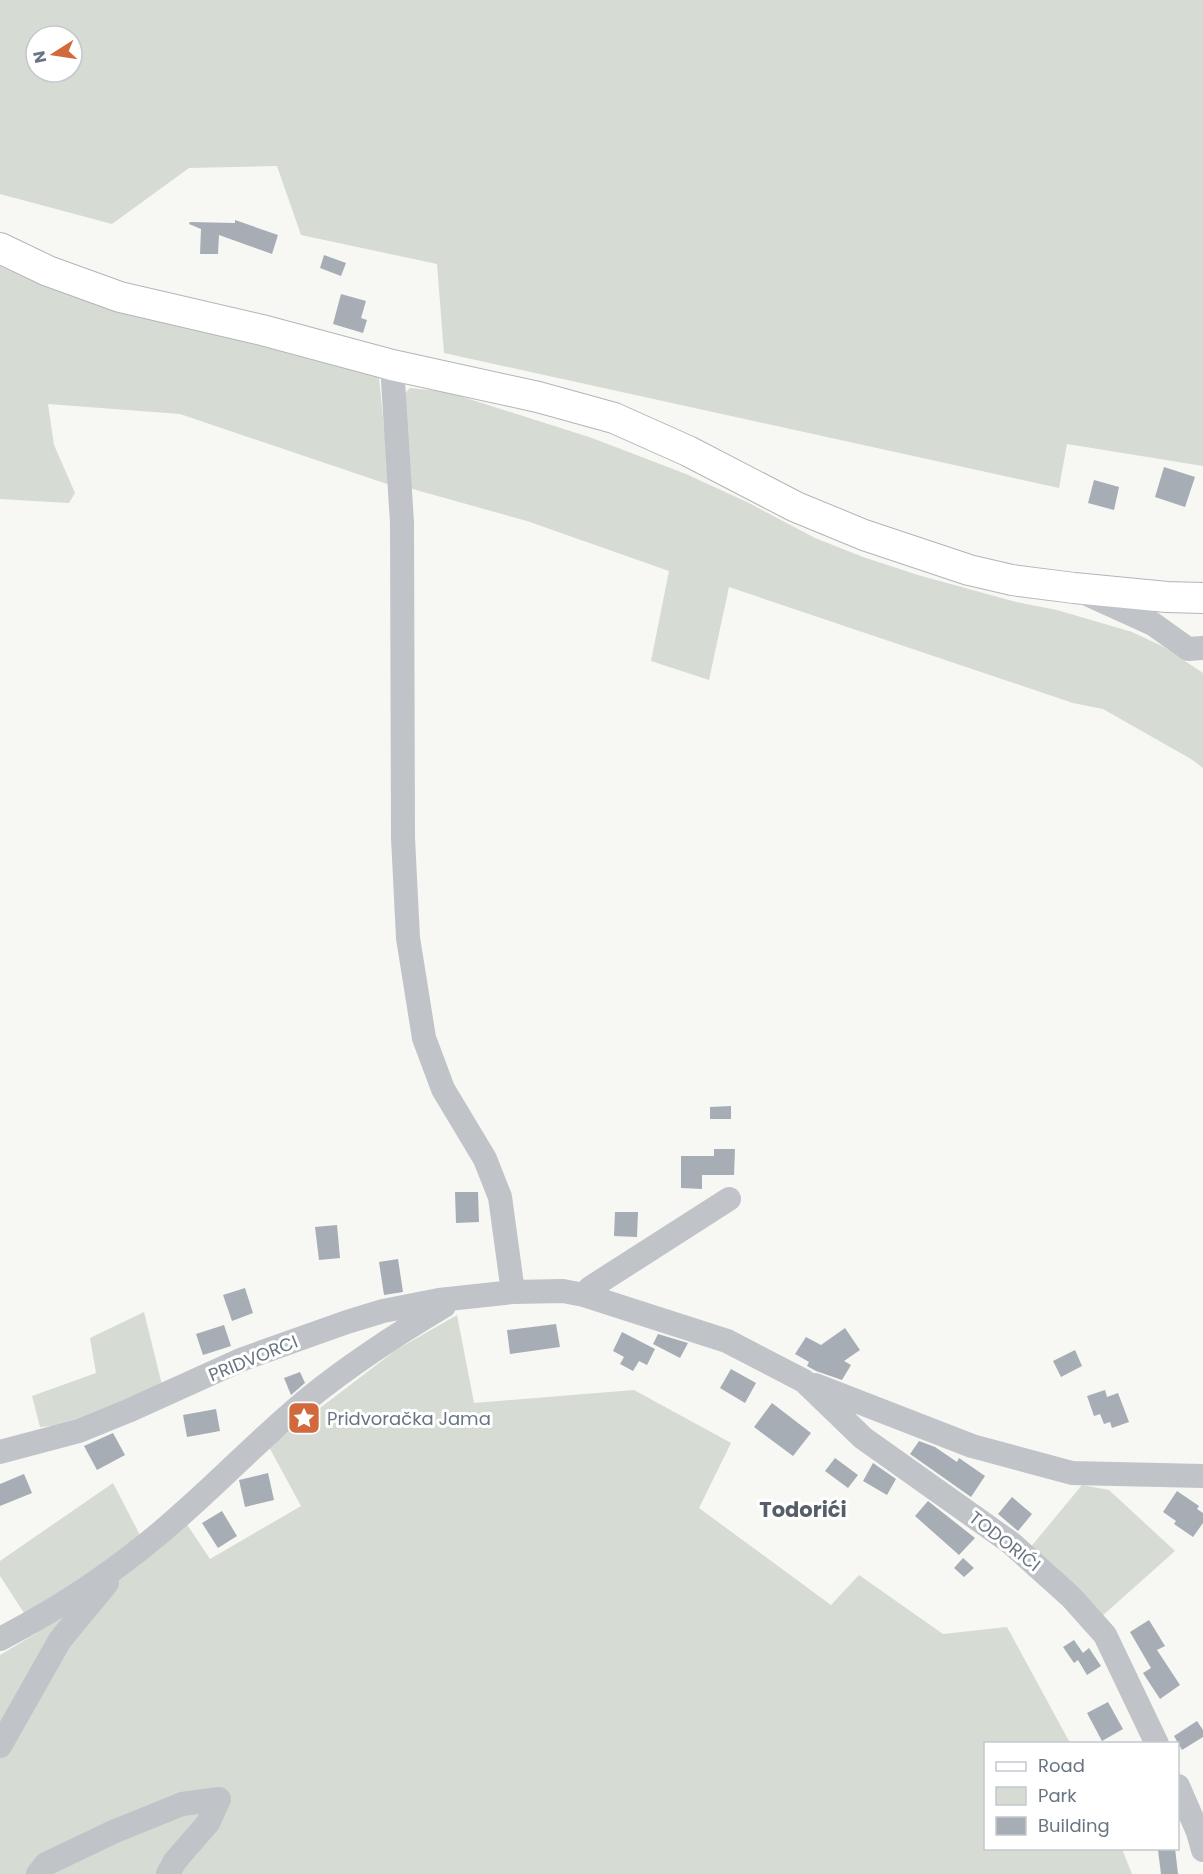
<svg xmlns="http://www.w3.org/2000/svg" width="1203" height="1874" font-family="Poppins,sans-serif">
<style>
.green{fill:#d6dbd4;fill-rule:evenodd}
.building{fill:#a7adb4}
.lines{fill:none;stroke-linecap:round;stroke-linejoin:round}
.major-casing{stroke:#b2b5b9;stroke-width:32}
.minor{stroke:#c0c3c7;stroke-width:24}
.major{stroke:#fff;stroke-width:30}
.labels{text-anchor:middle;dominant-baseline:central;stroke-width:6;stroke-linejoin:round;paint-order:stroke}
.street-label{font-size:18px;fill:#697582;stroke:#fff}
.poi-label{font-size:18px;fill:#697582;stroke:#fff;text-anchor:start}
.quarter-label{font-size:21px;font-weight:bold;fill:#565f68;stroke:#fff}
</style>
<rect width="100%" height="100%" fill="#f7f7f4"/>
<!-- green -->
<path class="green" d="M0,0H1203V466L1067,444L1059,488L444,353L437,264L301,235L277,166L189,168L112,224L0,194ZM36,36H72V72H36Z
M0,263L146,315L379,378L390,485L180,414L48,404L54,445L75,493L69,503L0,499Z
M410,388L447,392L592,438L686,474L747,502L815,538L863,557L918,575L1016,602L1057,610L1132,632L1162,646L1203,673V768L1191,759L1103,709L1073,703L729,587L709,680L651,661L669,571L527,521L409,488L403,395Z
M144,1312L162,1385L63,1425L40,1427L32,1396L96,1373L90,1338Z
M457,1315L474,1403L634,1390L731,1443L699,1508L831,1605L859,1575L943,1634L1007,1627L1070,1743L986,1744V1848L1122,1849L1132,1874H0V1655L37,1633L0,1576V1561L113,1483L142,1539L186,1523L210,1559L301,1506L269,1447L396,1350Z
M1082,1485L1109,1490L1175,1551L1101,1617L1029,1549Z"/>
<!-- building -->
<path class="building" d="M235,220L278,235L272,254L219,235L218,254H200L201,229L189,224L190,222L235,223Z
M324,255L346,263L341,276L320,268Z
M341,294L366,301L361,318L367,320L363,333L333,324Z
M1164,467L1195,477L1185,507L1155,497Z
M1094,480L1119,487L1114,510L1088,503Z
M731,1106V1119H710V1107Z
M714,1149H735L734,1175H702V1189L681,1188V1156H714Z
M455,1192H478L479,1222L456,1223Z
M615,1212H638L637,1237L614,1236Z
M337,1225L340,1258L319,1260L315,1227Z
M398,1259L403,1292L384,1295L379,1262Z
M245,1288L253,1313L232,1321L223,1295Z
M556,1324L560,1347L510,1354L507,1330Z
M224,1325L231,1346L203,1355L196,1334Z
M845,1328L860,1350L844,1361L851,1365L842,1380L816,1371L807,1366L809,1362L795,1354L806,1337L821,1345Z
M622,1332L655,1349L647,1365L639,1361L633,1371L620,1364L624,1357L613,1351Z
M658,1334L688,1343L680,1358L653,1344Z
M1075,1350L1082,1366L1061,1377L1053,1361Z
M731,1369L756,1383L745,1403L720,1388Z
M300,1372L305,1383L291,1395L284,1378Z
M1105,1390L1107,1397L1118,1393L1129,1422L1112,1428L1110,1422L1104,1424L1100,1414L1094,1416L1087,1396Z
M772,1403L811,1433L793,1456L754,1427Z
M216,1409L220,1431L187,1437L183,1415Z
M113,1433L125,1455L97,1470L84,1446Z
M919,1441L935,1447L957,1462L959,1458L985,1476L971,1497L910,1454Z
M835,1458L858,1475L848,1488L825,1471Z
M873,1463L896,1479L887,1495L863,1481Z
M268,1473L274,1500L245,1507L239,1480Z
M24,1474L32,1493L0,1506V1484Z
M1177,1491L1199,1506L1197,1509L1203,1513V1523L1193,1537L1174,1524L1176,1521L1163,1512Z
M1012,1497L1032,1514L1018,1531L998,1514Z
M928,1501L975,1538L959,1555L915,1516Z
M222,1511L237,1536L218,1548L202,1523Z
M963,1558L974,1568L964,1577L954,1568Z
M1149,1620L1165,1646L1157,1650L1180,1685L1160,1699L1143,1673L1151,1668L1130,1632Z
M1074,1640L1083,1653L1089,1648L1101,1666L1087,1675L1078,1660L1074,1663L1063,1647Z
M1108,1702L1123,1729L1102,1741L1087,1713Z
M1197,1721L1203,1730V1737L1182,1750L1174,1736Z
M1175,1848L1178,1874H1161L1158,1850Z"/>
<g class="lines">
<!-- major casing -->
<g class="major-casing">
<path id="major" d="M0,248L48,271L120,297L262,330L392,365L538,397L614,418L688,451L796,507L864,535L969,570L1012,580L1074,588L1167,597L1203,598"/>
</g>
<!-- minor -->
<path class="minor" d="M392,365L402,523L403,838L408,938L424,1038L443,1089L485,1159L500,1197L513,1292
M1087,594L1153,624L1188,649L1203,648
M584,1295L590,1288L729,1199
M815,1385L972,1446L1072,1473L1203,1476
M0,1452L79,1431L128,1411L243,1359L347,1322L383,1311L439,1300L513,1292L563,1291L584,1295L727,1341L804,1381L863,1438L1011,1543L1071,1597L1105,1635L1157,1744
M0,1639C66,1605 129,1562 184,1512C226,1475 265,1434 309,1398C351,1364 397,1334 444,1306
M0,1746L60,1640L107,1583
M1178,1786L1198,1832L1203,1850
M38,1874L46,1864L113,1832L182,1804L219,1799L208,1823L175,1861L168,1874"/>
<!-- major -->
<use href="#major" class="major"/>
</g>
<!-- icons -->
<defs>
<g id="sight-square" transform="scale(1.725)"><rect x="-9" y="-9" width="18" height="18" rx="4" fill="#d0693b" stroke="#fff"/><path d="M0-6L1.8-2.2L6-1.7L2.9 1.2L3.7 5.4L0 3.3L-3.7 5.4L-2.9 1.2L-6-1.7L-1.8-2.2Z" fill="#fff"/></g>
</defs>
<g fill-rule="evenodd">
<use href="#sight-square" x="304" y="1418"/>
</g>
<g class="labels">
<!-- street labels -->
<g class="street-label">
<text transform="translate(253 1358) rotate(-22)">PRIDVORCI</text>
<text transform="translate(1005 1541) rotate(38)">TODORIĆI</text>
</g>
<!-- poi labels -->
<g class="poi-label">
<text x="327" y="1418">Pridvoračka Jama</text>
</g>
<!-- quarter labels -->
<g class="quarter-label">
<text x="803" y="1509">Todorići</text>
</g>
</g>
<!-- legend -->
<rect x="984" y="1742" width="195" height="108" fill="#ffffff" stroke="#c3c8cd" stroke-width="1.5"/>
<rect x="996" y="1762" width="30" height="9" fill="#ffffff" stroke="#c3c8cd" stroke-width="1.5"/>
<text x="1038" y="1772" font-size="18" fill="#697582">Road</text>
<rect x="996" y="1787" width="30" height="18" fill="#d6dbd4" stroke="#c3c8cd" stroke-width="1.5"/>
<text x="1038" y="1802" font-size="18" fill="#697582">Park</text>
<rect x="996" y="1817" width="30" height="18" fill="#a7adb4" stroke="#c3c8cd" stroke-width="1.5"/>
<text x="1038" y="1832" font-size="18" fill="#697582">Building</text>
<!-- north arrow -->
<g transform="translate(54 54) rotate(258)"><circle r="28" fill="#ffffff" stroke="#c3c8cd" stroke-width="1.5"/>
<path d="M0-4.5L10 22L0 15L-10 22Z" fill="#d0693b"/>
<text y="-9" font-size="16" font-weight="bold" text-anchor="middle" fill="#697582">N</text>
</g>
</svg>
